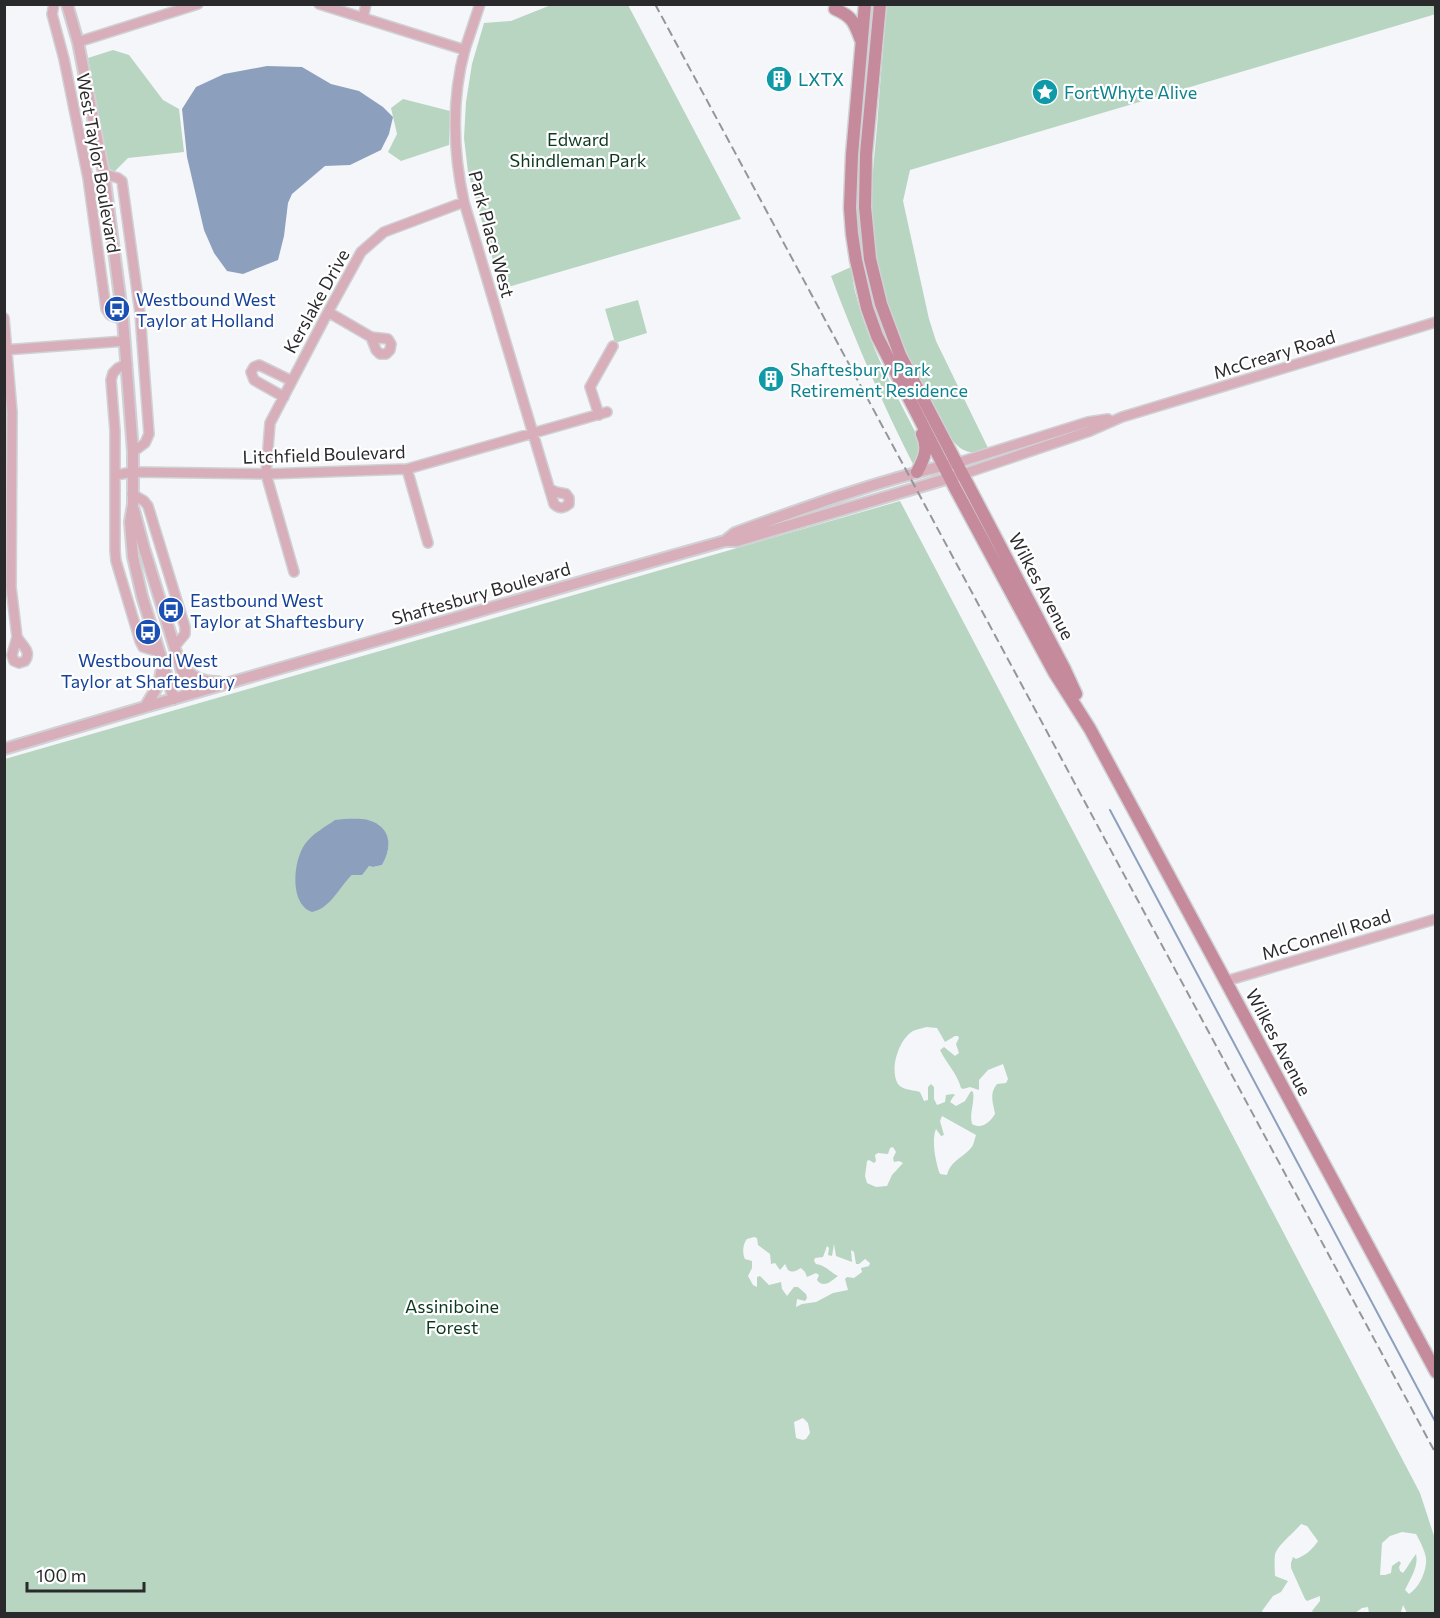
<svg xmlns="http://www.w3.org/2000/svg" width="1440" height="1618" font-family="Commissioner,sans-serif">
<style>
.green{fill:#b7d5c1;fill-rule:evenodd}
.water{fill:#8ca0be}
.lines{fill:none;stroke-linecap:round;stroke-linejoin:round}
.stream{stroke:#8ca0be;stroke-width:2}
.minor-casing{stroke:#d0d1d4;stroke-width:12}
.tertiary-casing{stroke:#d0d1d4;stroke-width:14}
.secondary-casing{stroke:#d0d1d4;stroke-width:15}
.minor{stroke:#d7aeb9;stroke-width:9}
.tertiary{stroke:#d7aeb9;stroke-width:10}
.secondary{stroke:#c58a9b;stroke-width:12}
.rail{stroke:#959698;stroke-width:2;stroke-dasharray:9 4.5;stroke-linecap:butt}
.labels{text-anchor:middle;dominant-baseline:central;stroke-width:4.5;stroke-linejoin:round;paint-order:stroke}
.culture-label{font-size:18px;fill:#0d838f;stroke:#fff;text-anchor:start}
.park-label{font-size:18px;fill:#0c3820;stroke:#fff}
.street-label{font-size:18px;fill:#2a2a2c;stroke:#fff}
.transit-label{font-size:18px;fill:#164399;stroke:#fff;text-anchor:start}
</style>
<rect width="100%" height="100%" fill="#f5f6f9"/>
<!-- green -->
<path class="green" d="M1435,4L1436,14L910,170L903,201L929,319L936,341L988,448C961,463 949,436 938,416C907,357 877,296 872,228C870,194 874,161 877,127C880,86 883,45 887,5Z
M551,5H628L741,219L501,289L468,172L464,138L466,102L472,64L484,23L511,21Z
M870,5H874L860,198L891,345L889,346L882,335L876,320L863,274L855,210V175Z
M113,50L129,55L163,100L179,109L184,152L128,158L114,172L109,168L88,58Z
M403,99L450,111L449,145L401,161L388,152L397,134L391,108Z
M851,267C853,276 853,286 856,295C869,346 896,394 920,441L921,450L913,464C882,403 855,340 831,276Z
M638,300L647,333L615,343L605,309Z
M900,501L1420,1493L1436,1542L1435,1613H1407L1403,1605L1401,1612L1399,1613H1369L1368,1607L1362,1608L1355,1613H1314L1312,1611L1320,1601V1596L1307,1601L1305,1599L1291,1568V1563L1293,1557L1296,1559C1306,1555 1312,1550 1318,1541L1307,1526L1301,1524C1294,1533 1277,1545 1275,1555C1274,1562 1275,1570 1275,1576L1288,1581L1281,1592L1273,1596L1262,1611L1263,1613L5,1614V759ZM378,824C391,838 391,849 382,865L373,867L369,866L364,871L352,875L346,880L296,879L297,866L300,854ZM927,1027L937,1028L945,1042L955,1036H958L959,1038L956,1044L959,1053L955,1056L944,1047L940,1050C946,1063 957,1073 961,1088L963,1089L970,1087L979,1090V1080L988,1070L1003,1064L1008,1079L1006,1083L997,1084C989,1094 993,1102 995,1114C990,1122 982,1130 972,1124C969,1113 975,1103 973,1092L971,1091L965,1101L956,1106L950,1102L953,1097L955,1095L953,1094L946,1095L945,1102L937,1105L934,1099V1087L931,1084L928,1087V1100L924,1101L920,1092C914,1090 902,1090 898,1084C889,1069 899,1039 913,1031C917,1029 923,1028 927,1027ZM942,1116L976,1135C975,1138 974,1142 973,1145C966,1157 951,1159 947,1175L940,1174C936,1164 931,1140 936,1129L941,1136L944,1135L940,1121ZM893,1147L896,1152L893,1158L894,1162L899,1161L903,1163L892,1175L887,1186L876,1187L867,1183L865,1176L867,1161L869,1160L874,1163L876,1161L875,1155L878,1153L888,1154L890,1148ZM754,1237L757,1238L758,1245L770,1254L771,1264L775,1263L780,1270L785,1264L788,1270C793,1273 796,1271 801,1268L805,1272L807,1277L816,1273L819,1275L817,1280C824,1289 831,1281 838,1276C830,1272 825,1265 816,1264L814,1261L815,1258L823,1257L827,1246L829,1248L828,1255L832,1256L834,1244L836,1256L852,1262L851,1250L854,1252L856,1264H859L865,1259L870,1263L869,1266L861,1268L862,1272L854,1278L847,1277L845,1279L848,1290L833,1293L816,1302L802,1304L796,1307L797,1299L805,1301L807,1298L806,1294L798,1287H794L787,1296L782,1289L781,1282L769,1285L760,1276L757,1277V1287L753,1285L748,1276L752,1268V1261L745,1259C742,1254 743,1243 747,1239ZM803,1418L808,1423L810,1433L806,1439L803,1440L796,1438L794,1422ZM1402,1532L1416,1534C1420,1541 1425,1551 1426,1558C1427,1571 1419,1588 1409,1594L1405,1590C1410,1579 1419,1566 1416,1554C1411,1560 1408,1567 1403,1573L1400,1571L1399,1567L1401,1563L1399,1561L1392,1566L1391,1573L1385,1575H1380L1382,1543L1390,1536Z"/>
<!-- water -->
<path class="water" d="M267,66L302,67L331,84L359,91L383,107L393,117L389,134L381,150L350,165L325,166L292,194L288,203L284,236L278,260L243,274L227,271L214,253L204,230L187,157L182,109L196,87L224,74Z
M335,820C345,819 358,818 368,820C391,826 393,847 382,865L373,867L369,866L362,875H352C339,887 331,908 312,912C289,904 293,861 305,844C312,834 325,827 335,820Z"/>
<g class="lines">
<!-- stream -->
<path class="stream" d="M1110,810L1436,1423"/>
<!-- minor casing -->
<g class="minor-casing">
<path id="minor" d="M54,4L52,14L64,59L88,178L106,309L110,315L123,320
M319,4L465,50
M480,4C475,19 470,34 465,49C451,100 453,151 464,202L554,504C559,509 563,509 569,504V498L566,494L556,492L550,489
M363,18L366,4
M78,42L198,4
M104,174L118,178L122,181L140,313L149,434L145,443L133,452
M328,312L371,337
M4,318L12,412L11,587L17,637
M371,337L388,339L391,344L390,350L386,354H380L376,350Z
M4,350L125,341
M127,364L118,368L113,373L111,380L115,431V551L116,561L140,641L143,647L159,652
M284,397L254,380L251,372L254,367L259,365L292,381
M599,415L590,387L613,346
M957,463L1088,422L1108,419
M407,469L428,543
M963,474L1090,431L1122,417L1436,322
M116,475L133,472L266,474L407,469L607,412
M132,494L144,501L148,506L185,627V634L175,646
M294,572L266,474L270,423L328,312L361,252L384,232L464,202
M17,637C22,646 32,651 25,661L19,663L14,661L12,655Z
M1226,981L1436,919"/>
</g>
<!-- tertiary casing -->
<g class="tertiary-casing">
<path id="tertiary" d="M67,4L78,42L104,174L123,320L133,452V504L130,522L133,557L142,596L174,699
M134,510L144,548L189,694
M725,541L735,533C806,507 877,481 951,464
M181,663C190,677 202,682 218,682
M145,707C154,693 161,683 162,667
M4,749L145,707L668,557L725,541H737L963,474"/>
</g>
<!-- secondary casing -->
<g class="secondary-casing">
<path id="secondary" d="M865,4L852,155L850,208L852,234L856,260L867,308L877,336L955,488L1054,672L1090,729L1436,1372
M880,4L866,154L865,207L870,259L881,304L900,355L1064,668L1076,694
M835,9C853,17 854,22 861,40
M917,472C924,459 929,448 922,434"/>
</g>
<!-- minor -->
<use href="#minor" class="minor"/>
<!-- tertiary -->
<use href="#tertiary" class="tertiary"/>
<!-- secondary -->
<use href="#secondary" class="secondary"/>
<!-- rail -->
<path class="rail" d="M655,4L1436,1454"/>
</g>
<!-- icons -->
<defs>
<g id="building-disc" transform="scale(1.35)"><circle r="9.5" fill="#0f9aa8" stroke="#fff"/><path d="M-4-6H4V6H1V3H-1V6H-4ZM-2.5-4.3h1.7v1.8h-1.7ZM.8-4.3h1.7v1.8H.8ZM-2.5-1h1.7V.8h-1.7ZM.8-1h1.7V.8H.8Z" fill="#fff"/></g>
<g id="sight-disc" transform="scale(1.35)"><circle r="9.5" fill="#0f9aa8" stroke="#fff"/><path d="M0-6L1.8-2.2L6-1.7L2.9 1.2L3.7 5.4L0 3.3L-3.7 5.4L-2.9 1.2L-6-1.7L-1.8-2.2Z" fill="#fff"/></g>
<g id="bus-disc" transform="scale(1.35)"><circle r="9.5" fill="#1a4fb4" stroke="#fff"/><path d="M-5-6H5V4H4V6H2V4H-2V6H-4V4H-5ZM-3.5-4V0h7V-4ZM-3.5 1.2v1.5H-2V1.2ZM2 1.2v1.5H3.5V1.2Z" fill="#fff"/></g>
</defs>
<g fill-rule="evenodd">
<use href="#building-disc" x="779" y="79"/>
<use href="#sight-disc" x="1045" y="92"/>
<use href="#bus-disc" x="117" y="309"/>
<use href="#building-disc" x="771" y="379"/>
<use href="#bus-disc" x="171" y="610"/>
<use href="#bus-disc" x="148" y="632"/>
</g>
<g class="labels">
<!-- culture labels -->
<g class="culture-label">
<text x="798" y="79">LXTX</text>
<text x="1064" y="92">FortWhyte Alive</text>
<text x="790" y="369">Shaftesbury Park<tspan x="790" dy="21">Retirement Residence</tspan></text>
</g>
<!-- park labels -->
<g class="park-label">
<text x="578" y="139">Edward<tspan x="578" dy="21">Shindleman Park</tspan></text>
<text x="452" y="1306">Assiniboine<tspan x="452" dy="21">Forest</tspan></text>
</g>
<!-- street labels -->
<g class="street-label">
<text transform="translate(99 163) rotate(80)">West Taylor Boulevard</text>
<text transform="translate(492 234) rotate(75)">Park Place West</text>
<text transform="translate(316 301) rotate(-61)">Kerslake Drive</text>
<text transform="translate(1274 354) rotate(-17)">McCreary Road</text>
<text transform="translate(324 454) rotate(-2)">Litchfield Boulevard</text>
<text transform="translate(1042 586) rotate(62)">Wilkes Avenue</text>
<text transform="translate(481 593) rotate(-16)">Shaftesbury Boulevard</text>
<text transform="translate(1326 934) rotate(-17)">McConnell Road</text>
<text transform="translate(1279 1042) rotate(62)">Wilkes Avenue</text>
</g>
<!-- transit labels -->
<g class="transit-label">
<text x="136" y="299">Westbound West<tspan x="136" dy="21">Taylor at Holland</tspan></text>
<text x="190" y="600">Eastbound West<tspan x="190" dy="21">Taylor at Shaftesbury</tspan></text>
<text x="148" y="660" text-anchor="middle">Westbound West<tspan x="148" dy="21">Taylor at Shaftesbury</tspan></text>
</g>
</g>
<!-- border -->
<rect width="1440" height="1618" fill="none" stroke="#2a2a2c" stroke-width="12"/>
<!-- scale -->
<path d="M27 1582v9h117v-9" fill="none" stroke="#2a2a2c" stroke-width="3"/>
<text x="36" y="1582" font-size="18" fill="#2a2a2c" stroke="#ffffff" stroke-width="4.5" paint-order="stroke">100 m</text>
</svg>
